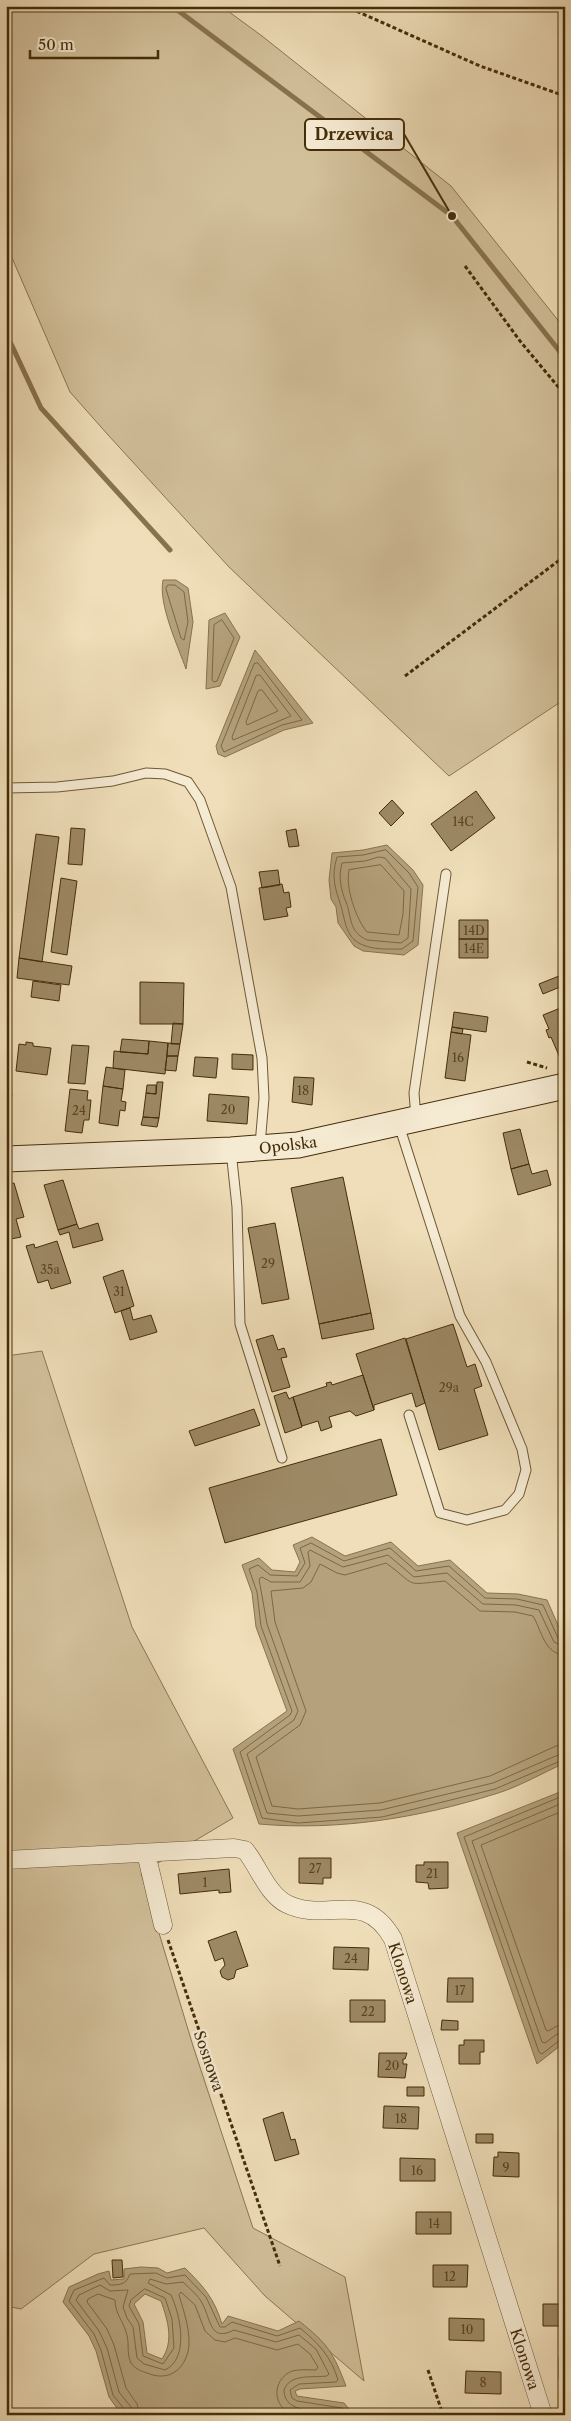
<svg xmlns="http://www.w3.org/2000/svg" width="571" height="2421" font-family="'Libre Caslon Text',serif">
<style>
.green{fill:#d2c09b;stroke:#8b7652}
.water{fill:#b5a27d;stroke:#88734f;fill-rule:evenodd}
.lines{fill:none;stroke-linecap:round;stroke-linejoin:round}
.shore{stroke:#7c6843;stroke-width:1}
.stream{stroke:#88734f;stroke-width:5}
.building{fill:#9d8965;stroke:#442d09}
.lane-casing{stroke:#6f5935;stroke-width:11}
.street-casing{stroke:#6f5935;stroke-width:19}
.secondary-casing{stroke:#442d09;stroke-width:27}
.path{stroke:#442d09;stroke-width:3;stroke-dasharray:4 2.5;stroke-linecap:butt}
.lane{stroke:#f5ead2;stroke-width:9}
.street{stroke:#f5ead2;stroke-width:18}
.secondary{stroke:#f5ead2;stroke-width:25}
.labels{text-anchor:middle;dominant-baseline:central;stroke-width:5;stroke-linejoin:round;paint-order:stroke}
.number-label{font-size:12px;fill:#5a4420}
.street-label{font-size:15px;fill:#442d09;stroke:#f5ead2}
.leader{fill:none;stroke:#442d09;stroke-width:2}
.callout-dot{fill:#442d09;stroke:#f5ead2;stroke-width:2}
.callout{fill:#f5ead2;stroke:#442d09;stroke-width:2}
.callout-label{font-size:16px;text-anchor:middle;font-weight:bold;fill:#442d09}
</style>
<rect width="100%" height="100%" fill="#efdeb9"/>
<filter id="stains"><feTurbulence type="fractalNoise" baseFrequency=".004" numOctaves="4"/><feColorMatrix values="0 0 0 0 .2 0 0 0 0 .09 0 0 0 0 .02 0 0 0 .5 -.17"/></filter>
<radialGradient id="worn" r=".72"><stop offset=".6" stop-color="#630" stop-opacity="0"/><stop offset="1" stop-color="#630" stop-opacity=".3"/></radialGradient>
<!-- green -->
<path class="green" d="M6,6H221L262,36L451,186L565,329V699L449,776L229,567L109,436L70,392L6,244Z
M42,1351L132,1627L233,1818L141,1873L193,2046L253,2228L345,2277L364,2381L265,2296L204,2228L94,2254L21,2309L6,2306V1356Z"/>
<!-- water -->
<path class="water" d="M163,580H176L188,588L193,622L186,669C178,646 158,604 163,580Z
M225,613L240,637L220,686L206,689L209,620Z
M255,650L313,723L284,730L225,757L218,754L216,746Z
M387,845L413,870L423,885L418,945L404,955L363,951L354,946L338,923L336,907L331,899L329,880L332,853L363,850Z
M312,1537L345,1556L391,1542L418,1566L450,1560L487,1593L518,1594L547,1600L565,1641V1763C542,1773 519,1787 495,1794C419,1818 338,1831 259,1824L233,1749L287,1711L256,1627L252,1593L242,1565L259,1558L272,1570L295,1572L300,1562L293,1545Z
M565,1790V2042L537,2064L457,1833Z
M141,2267L158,2268L167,2273L185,2268C204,2287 214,2298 222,2324L228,2316L278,2331L299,2321C328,2344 333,2352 346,2386L300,2389L295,2391L297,2396L344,2403L354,2415H122L109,2397L96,2351L89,2336L63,2302L69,2287L98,2274L109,2271L111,2280L124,2279V2269ZM145,2294L161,2301C168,2321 174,2341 162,2359L147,2353L143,2322L134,2304Z"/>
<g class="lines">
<!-- shore -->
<path class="shore" d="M168,585H175L184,592L188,622L184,640L181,638L166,589Z
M222,620L234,638L217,681L214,682L212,680L214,625Z
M258,663L302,720L282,725L224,752L221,746L254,664Z
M260,675L291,716L233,740L232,737L256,676Z
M262,690L278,711L247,725L246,722L258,691Z
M386,850L409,873L418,887L413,941L402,949C390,949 374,950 363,945C346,939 345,920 341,906C335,888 331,877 337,857L363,855Z
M379,857L385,858L411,889L408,938L401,943L367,940C348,931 352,917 346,902C341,890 338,877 342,863L365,861Z
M381,865L404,891L403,914L399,935L367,932C356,919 345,887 349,870Z
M565,1641L558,1638L543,1605L517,1599L485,1598L449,1566L416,1571L390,1548L344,1561L311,1543L300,1548L305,1563L297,1576L270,1575L258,1565L249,1569L257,1592L261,1626L292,1711L290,1715L240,1752L262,1818L298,1823L382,1817L495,1789L565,1759
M565,1647L554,1642L539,1610L516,1605L483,1604L447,1573L414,1577L388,1555L343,1567L310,1550L308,1552L310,1566L300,1582H271L262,1577L259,1579L267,1624L298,1711L294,1720L247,1754L267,1813L298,1816L381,1810L493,1783L565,1752
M565,1655C544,1654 542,1631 533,1616L515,1612L480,1611L445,1581C402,1585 419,1587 386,1563L345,1575L337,1573L320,1564L311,1582L303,1588L271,1591L275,1622L306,1711L300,1725L256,1757L272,1806L298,1809L380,1803L490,1776L556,1746L565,1745
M565,1795L464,1837L539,2052L542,2054L560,2040L565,2039
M565,1802L472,1841L542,2042L545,2043L557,2034L565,2033
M565,1810L481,1845L546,2030L548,2031L557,2026L565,2025
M145,2289L165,2298L172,2319L174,2348L163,2364L143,2356L139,2324L129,2306L131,2300Z
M126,2415L125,2410L113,2395L101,2350L94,2334L69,2301L74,2290L104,2278L110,2285C122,2285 126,2284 130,2274L156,2273L167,2278L185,2275L206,2297L220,2327H225L232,2322L277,2336L300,2328C318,2343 331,2356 338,2380L336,2382L299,2384L290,2390L292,2398L297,2401L342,2408L349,2415
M132,2415L131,2407L119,2392L107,2348L99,2331L76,2300L79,2295L100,2285L110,2291L128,2290L123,2307L127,2318L133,2327L137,2358L144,2364L165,2370C190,2358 180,2314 171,2295L148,2283L150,2279L166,2284L183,2282C190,2289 198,2295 202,2303C211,2318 209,2343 234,2330L276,2342L299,2335L316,2349L329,2374L327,2376C313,2378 290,2373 284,2390C284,2416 323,2409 341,2415
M140,2415L137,2404L126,2388L114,2345L107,2329L87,2302L88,2299L98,2294L115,2300C115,2313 123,2321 126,2332C130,2342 126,2353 131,2363C135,2369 141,2371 147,2373C166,2381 182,2373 188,2352C192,2335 184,2312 179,2295L181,2292L195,2305L205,2331L215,2340L225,2342L235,2338L277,2350L298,2344L310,2354L318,2367L316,2370C308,2370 300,2369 292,2371C271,2380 272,2408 294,2415"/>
<!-- stream -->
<path class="stream" d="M172,6L452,216L565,358
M6,333L41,408L170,550"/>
</g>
<!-- building -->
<path class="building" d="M476,791L495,818L451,851L431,824Z
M392,800L404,813L391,826L379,813Z
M71,828L85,829L82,865L68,864Z
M296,829L299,846L289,847L286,831Z
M36,834L59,837L42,962L19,958Z
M278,870L280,885L262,888L259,872Z
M61,878L77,881L67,955L51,952Z
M282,884L284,893L289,892L291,907L286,908L288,916L264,920L259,888Z
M459,920H488V939H459Z
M459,939H488V958H459Z
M19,958L72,966L69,985L17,978Z
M564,974L565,985L543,994L539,984Z
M33,981L61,985L59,1001L31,997Z
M140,982L184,983L183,1024H140Z
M563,1007L565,1013V1056L560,1058L551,1037L549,1038L546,1030L549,1029L543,1015Z
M454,1012L488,1017L486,1032L452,1027Z
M173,1023L183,1024L180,1044H171Z
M452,1027L463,1029L462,1034L451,1032Z
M451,1032L471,1035L465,1081L445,1078Z
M122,1039L149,1041L148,1054L120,1052Z
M149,1041L168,1043L165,1074L113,1068L114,1051L148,1054Z
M26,1042L33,1043V1046L51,1048L47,1075L16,1071L19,1044L26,1045Z
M168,1043L180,1044L178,1056H167Z
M72,1045L89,1046L85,1084L68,1083Z
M232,1054L253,1055V1070L232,1069Z
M167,1056H178L176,1071L165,1070Z
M195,1057L218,1058L216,1078L193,1076Z
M106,1067L125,1070L123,1089L103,1086Z
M294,1077L314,1078L312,1105L292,1102Z
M157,1082H163L159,1118L143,1117L146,1093L156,1094Z
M147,1085H156V1094L146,1093Z
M103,1086L123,1089L121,1101L126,1102L125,1111L120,1110L118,1126L99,1123Z
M70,1089L88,1091L87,1100H91L89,1120H84L82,1133L65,1131Z
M6,1093L12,1094L7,1126H6Z
M209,1094L249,1097L247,1124L207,1121Z
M143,1117L159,1118L157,1127L141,1125Z
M520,1129L529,1164L511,1169L503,1133Z
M529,1164L532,1174L547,1170L551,1185L518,1195L511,1169Z
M343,1177L371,1313L319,1324L291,1188Z
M63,1180L77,1224L58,1230L44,1185Z
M14,1183L24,1217L16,1219L21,1237L11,1239L6,1225V1185Z
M98,1223L103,1240L73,1248L69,1232L60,1235L58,1230L77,1224L79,1229Z
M275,1223L289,1299L262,1304L248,1228Z
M57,1241L71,1283L51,1289L48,1280L38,1283L26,1246L34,1244L35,1248Z
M123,1270L134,1306L115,1313L103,1277Z
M130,1308L133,1320L151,1315L157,1332L130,1340L121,1311Z
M371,1313L374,1329L322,1339L319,1324Z
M453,1324L467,1367L475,1364L482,1386L474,1389L488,1435L439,1450L406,1339Z
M273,1335L278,1350L284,1348L287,1357L281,1358L290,1387L272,1392L256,1340Z
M405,1338L425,1403L416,1407L412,1393L374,1405V1410L356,1354Z
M363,1375L374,1410L356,1416L350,1411L329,1417L332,1427L321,1431L318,1421L302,1426L293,1397L327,1386L326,1383L331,1382L332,1385Z
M286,1392L289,1399L293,1397L302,1427L285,1433L274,1396Z
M254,1409L260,1425L195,1446L189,1431Z
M381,1439L397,1495L225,1543L209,1488Z
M299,1858H331V1878H323V1884L299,1883Z
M424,1862H448V1888L429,1889L428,1883L416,1882V1865H424Z
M229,1869L231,1892L219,1893V1890L180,1894L178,1874Z
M236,1931L248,1966L236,1970L234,1978L228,1980L222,1977L220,1971L225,1965L223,1958L215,1961L208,1941Z
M334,1947L369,1948L368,1970L333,1969Z
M448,1978H473V2002H447Z
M350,2000H385V2022H350Z
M442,2020L458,2021V2030H441Z
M464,2040H484V2052H480V2064H459V2045H464Z
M379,2053H407L405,2059H403V2064H407L405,2078L378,2077Z
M407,2087H424V2096H407Z
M384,2106L419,2107L418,2129L383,2128Z
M283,2112L291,2140L295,2139L299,2154L275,2161L263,2119Z
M476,2134H493V2143H476Z
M498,2152L519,2153V2177L493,2176L494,2157H498Z
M400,2158L435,2159V2181H400Z
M416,2212H451V2234H416Z
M112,2260H122L123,2277L113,2278Z
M433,2265H468L467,2287H433Z
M543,2304H565V2326H543Z
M449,2318L484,2319V2341L449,2340Z
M559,2357H565V2379H559Z
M466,2371L501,2372V2394L465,2393Z"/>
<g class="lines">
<!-- lane casing -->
<g class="lane-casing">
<path id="lane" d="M6,788L57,787L113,781L146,773L165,774L188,782L200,800L231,887L262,1058L264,1098L260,1145
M416,1118L414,1093L446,874
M399,1125L460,1316L486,1362L522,1449L526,1470L519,1494L505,1510L467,1520L440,1513L409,1415
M231,1151L237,1207L240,1324L282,1458"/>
</g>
<!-- street casing -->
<g class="street-casing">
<path id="street" d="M146,1853L163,1925
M6,1860L234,1848L245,1850C259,1867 267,1894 287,1904C328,1924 364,1887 393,1939L543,2415"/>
</g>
<!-- secondary casing -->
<g class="secondary-casing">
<path id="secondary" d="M6,1159L231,1150L298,1145L565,1086"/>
</g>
<!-- path -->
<path class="path" d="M345,6L480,66L565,96
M465,266L520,341L565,395
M405,676L565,556
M527,1062L547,1068
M168,1940L280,2266
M428,2370L443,2415"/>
<!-- lane -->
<use href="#lane" class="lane"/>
<!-- street -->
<use href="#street" class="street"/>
<!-- secondary -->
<use href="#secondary" class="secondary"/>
</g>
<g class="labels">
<!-- number labels -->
<g class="number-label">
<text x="463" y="821">14C</text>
<text x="474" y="930">14D</text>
<text x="474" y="948">14E</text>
<text x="458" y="1057">16</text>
<text x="303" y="1090">18</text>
<text x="228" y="1109">20</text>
<text x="79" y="1110">24</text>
<text x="268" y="1263">29</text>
<text x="50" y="1269">35a</text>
<text x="119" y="1291">31</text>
<text x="449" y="1387">29a</text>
<text x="315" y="1868">27</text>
<text x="432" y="1873">21</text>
<text x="205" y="1882">1</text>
<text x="351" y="1958">24</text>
<text x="460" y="1990">17</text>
<text x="368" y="2011">22</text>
<text x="392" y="2065">20</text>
<text x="401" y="2118">18</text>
<text x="506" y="2167">9</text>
<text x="417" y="2170">16</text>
<text x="434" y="2223">14</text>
<text x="450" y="2276">12</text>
<text x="467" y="2329">10</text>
<text x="483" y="2382">8</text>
</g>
<!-- street labels -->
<g class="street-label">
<text transform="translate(288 1145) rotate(-7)">Opolska</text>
<text transform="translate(403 1973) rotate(72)">Klonowa</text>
<text transform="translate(209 2061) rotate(71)">Sosnowa</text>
<text transform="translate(525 2359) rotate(72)">Klonowa</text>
</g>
</g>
<!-- callouts -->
<path class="leader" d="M452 216L404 134"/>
<circle class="callout-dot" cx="452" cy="216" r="5"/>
<rect class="callout" x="305" y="119" width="99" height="31" rx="5"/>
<g class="callout-label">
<text x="354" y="140">Drzewica</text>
</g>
<!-- margin -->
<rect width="571" height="2421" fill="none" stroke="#efdeb9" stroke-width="25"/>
<rect x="8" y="8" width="556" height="2406" fill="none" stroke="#442d09" stroke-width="2.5"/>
<rect x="12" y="12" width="546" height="2396" fill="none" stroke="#442d09"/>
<!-- scale -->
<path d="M30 50v8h128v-8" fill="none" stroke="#442d09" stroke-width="2.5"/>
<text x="38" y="50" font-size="15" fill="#442d09" stroke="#f5ead2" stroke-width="4" paint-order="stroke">50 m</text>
<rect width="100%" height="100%" filter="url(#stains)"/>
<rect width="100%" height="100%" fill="url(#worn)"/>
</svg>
